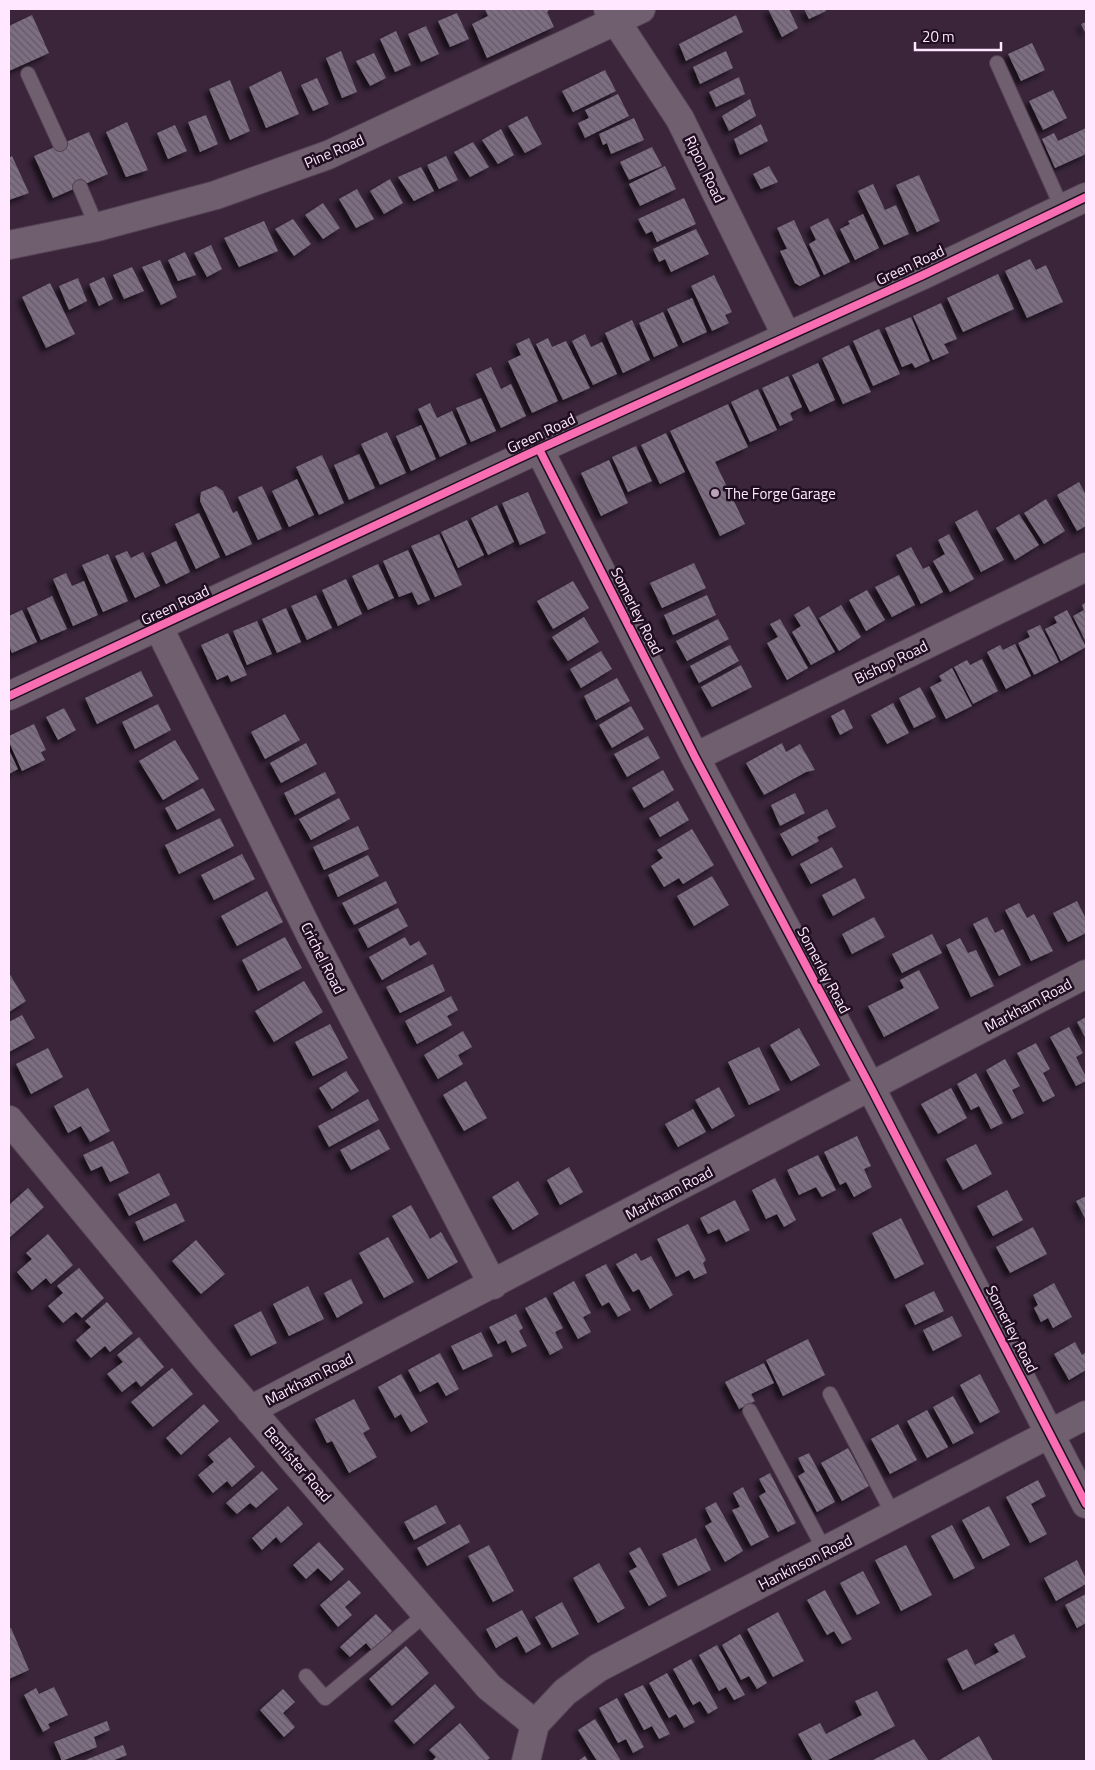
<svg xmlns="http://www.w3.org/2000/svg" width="1095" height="1770" font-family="'Titillium Web',sans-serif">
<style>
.building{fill:url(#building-back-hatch);filter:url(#shadow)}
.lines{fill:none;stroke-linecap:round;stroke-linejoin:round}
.service-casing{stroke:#554255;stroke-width:16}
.minor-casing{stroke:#554255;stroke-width:30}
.service{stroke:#6f5f6f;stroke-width:14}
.minor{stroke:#6f5f6f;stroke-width:28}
.cycleway-casing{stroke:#1f0f20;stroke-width:11}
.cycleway{stroke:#f96db3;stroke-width:8}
.poi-dot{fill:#baa3ba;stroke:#1f0f20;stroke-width:2}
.labels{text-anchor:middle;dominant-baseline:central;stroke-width:5;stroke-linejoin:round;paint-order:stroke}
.street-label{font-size:15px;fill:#ffe7ff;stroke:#1f0f20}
.poi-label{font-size:15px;fill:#ffe7ff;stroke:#1f0f20;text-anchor:start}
</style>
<defs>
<pattern id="building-back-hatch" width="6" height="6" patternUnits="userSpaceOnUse" patternTransform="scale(1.25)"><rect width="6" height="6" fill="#7d6e82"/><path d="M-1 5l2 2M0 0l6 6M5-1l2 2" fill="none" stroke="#645a67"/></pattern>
<filter id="shadow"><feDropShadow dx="-4.5" dy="4.5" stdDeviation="2.5" flood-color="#0009"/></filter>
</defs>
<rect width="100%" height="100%" fill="#3a253b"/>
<!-- building -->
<path class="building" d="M485,9H550L547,12L554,27L487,58L472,24L488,16Z
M768,9H789L798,28L782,37Z
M804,9H825L826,11L809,19Z
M457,13L469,39L450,47L438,21Z
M32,15L49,53L9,71V26Z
M736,15L743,32L686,61L679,44Z
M1086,22V34L1081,24Z
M426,26L439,54L421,62L408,34Z
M396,31L411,65L395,72L380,39Z
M1032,43L1045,70L1021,81L1008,54Z
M341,51L357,92L342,98L326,58Z
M726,51L733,68L700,84L693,67Z
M374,53L386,78L370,86L356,61Z
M605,70L616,91L573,112L562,91Z
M281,71L299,114L266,128L249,87Z
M739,77L745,94L716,107L709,92Z
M317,78L329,104L313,111L301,85Z
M230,80L250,131L230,140L209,89Z
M1053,90L1067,118L1043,130L1029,101Z
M618,94L629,116L585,138L578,123L589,118L585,110Z
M750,99L756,116L729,131L722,116Z
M206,115L218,144L200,152L188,122Z
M527,116L542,144L525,153L508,126Z
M634,118L644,140L611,154L607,143L603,145L599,134Z
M127,122L148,170L126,177L106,132Z
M761,124L768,141L740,155L734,139Z
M175,125L187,151L168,159L157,133Z
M1086,128V154L1055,168L1042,139L1054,133L1058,141Z
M501,129L514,155L498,164L482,140Z
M89,132L108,174L53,198L34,156Z
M473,142L489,167L470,177L454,152Z
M652,147L662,166L629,180L620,162Z
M12,156L29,193L9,200V158Z
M446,156L458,180L439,189L427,165Z
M665,166L676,189L640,206L629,184Z
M769,166L778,182L761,189L753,174Z
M421,167L434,191L414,201L398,177Z
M919,175L940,221L917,232L896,185Z
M390,179L403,203L384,214L370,191Z
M873,184L885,210L896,205L909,234L884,245L858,191Z
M357,189L374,219L356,228L339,199Z
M684,198L696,224L657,242L652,231L646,234L638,219Z
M323,203L340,228L323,239L305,215Z
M863,214L879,248L855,260L840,229L850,224L848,221Z
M828,218L850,262L824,275L809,244L816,240L810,227Z
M293,219L311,244L294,256L275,229Z
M794,220L820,276L800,286L795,283L780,251L787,249L777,228Z
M264,221L278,251L239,267L224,238Z
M696,229L709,254L671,272L665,259L659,262L653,249Z
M211,245L222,269L207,277L194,253Z
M185,252L196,275L178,281L168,260Z
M1030,259L1036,270L1046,265L1063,302L1027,318L1005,271Z
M160,260L177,297L161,305L142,267Z
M132,267L144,291L124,299L113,275Z
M998,274L1014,309L963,332L947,298Z
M714,275L732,312L725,315L729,323L712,331L691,286Z
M104,277L113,299L99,306L89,284Z
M78,278L87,301L69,310L59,286Z
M50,283L75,334L46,348L22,297Z
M692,298L707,332L683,343L667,309Z
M941,303L957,339L944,344L949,353L933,360L913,316Z
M663,312L678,346L654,357L639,323Z
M911,317L930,361L915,368L912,363L902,367L885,328Z
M632,320L650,360L623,373L605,333Z
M879,329L900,374L873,386L853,341Z
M585,334L591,347L602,342L617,374L593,385L572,341Z
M529,338L558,401L532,413L508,361L521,355L516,344Z
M548,338L552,347L566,341L590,388L563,400L536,344Z
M849,345L871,392L843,404L822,358Z
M818,363L835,400L810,412L792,375Z
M491,367L501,389L511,384L526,416L501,428L476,374Z
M788,376L802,407L790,413L793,420L780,426L762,388Z
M758,389L777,430L750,442L731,402Z
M481,398L496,431L471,442L456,408Z
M430,403L437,418L452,411L467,444L440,457L418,409Z
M728,404L748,447L715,462L745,524L720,536L670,431Z
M421,425L436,459L411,471L396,436Z
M387,432L406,473L380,485L361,444Z
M666,433L685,472L660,484L641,445Z
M636,446L652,481L628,492L612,457Z
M359,454L375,488L349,500L334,465Z
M322,455L344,503L319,515L296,467Z
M609,460L628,503L601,516L581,473Z
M297,479L314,515L289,527L272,491Z
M1079,482L1086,495V526L1077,531L1057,495Z
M216,486L223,491L233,513L237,511L252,544L226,556L200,501L201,492Z
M262,486L282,529L258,540L238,497Z
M528,492L546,533L520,545L502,503Z
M1046,499L1065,531L1044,544L1024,513Z
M497,505L514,542L488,555L471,518Z
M977,510L1004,560L981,572L955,522Z
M199,513L220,557L196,569L175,524Z
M1019,514L1039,545L1015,560L996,528Z
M467,520L484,555L458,568L441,532Z
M439,534L462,585L435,597L411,546Z
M949,534L974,579L950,592L933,561L945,554L938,540Z
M176,541L190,572L166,584L151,553Z
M911,547L923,569L929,566L943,592L921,604L896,555Z
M408,550L430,600L418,605L412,592L399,597L383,561Z
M127,551L131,558L143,552L160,586L135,598L115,556Z
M108,554L128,601L103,612L82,565Z
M694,563L706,588L662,608L650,583Z
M378,564L394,598L368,610L352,576Z
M66,573L72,586L84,581L98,615L73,626L53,579Z
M899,575L915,605L892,617L875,587Z
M346,579L362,614L338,626L322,590Z
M573,581L589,608L553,629L537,601Z
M867,590L885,620L866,631L849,600Z
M316,595L332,628L307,640L291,606Z
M707,595L716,615L673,635L664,615Z
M52,596L67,629L41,640L27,608Z
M1086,602V642L1073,616L1084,610L1082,605Z
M841,605L861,637L839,651L819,618Z
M809,606L835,652L811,665L792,632L801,626L794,615Z
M286,608L301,642L277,653L262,619Z
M22,610L37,642L12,653L9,646V616Z
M1067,610L1086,647L1061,661L1045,629L1057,623L1054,617Z
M584,617L599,642L568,661L552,637Z
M718,619L729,639L687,661L676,641Z
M780,619L808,668L787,680L767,643L778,637L770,624Z
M257,621L272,654L247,665L233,631Z
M1040,625L1059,662L1034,675L1018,643L1030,637L1027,631Z
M228,633L247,675L231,682L228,675L217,680L201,645Z
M1015,644L1031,676L1006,689L987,652L1000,645L1003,650Z
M730,645L739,661L699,683L690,666Z
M601,651L612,669L581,688L570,669Z
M982,659L998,691L973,704L954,667L967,660L970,665Z
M741,665L752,687L712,707L701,687Z
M952,668L972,706L946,719L930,687L942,681L939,676Z
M141,671L153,696L97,724L85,698Z
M617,678L630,701L596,720L584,696Z
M920,687L936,717L914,728L899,698Z
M893,703L909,733L887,744L871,715Z
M158,704L171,730L135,749L122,722Z
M631,706L644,729L612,748L599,725Z
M64,708L76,730L58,740L46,717Z
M844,709L853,728L840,735L831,716Z
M285,714L300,740L265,759L251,732Z
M34,724L46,750L41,752L45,760L22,771L9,742V736Z
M648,736L660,758L627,777L614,754Z
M175,740L199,779L163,800L139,761Z
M306,743L317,764L281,783L270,763Z
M782,743L786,752L800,744L815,770L806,772L764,795L746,763Z
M9,750L18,769L9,774Z
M663,770L674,790L644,808L632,788Z
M325,772L336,793L295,815L284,793Z
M203,788L215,810L177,830L165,808Z
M795,793L805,813L780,826L771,805Z
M339,798L350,819L311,840L299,819Z
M678,801L689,820L660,837L649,818Z
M827,809L836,827L817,837L819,841L792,856L780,834Z
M220,818L234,846L179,874L165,845Z
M358,826L369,849L324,870L313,847Z
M692,829L714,865L683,884L679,878L664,887L651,866L663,858L657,850Z
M832,847L843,867L811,884L800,864Z
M242,854L255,879L214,900L201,875Z
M368,855L379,876L338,897L328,875Z
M712,876L729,905L694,926L677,896Z
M855,878L865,898L833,916L822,895Z
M386,881L397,903L354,925L342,903Z
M267,891L283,922L237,946L221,916Z
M1077,901L1086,919V933L1068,942L1053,913Z
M1019,903L1027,918L1034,914L1053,951L1031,961L1005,910Z
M398,908L408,926L368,948L358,929Z
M874,917L885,937L852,954L842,934Z
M987,917L995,933L1003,929L1021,965L999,976L973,924Z
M932,934L942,953L902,973L892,954Z
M285,937L302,968L258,991L242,960Z
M405,937L410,946L419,941L427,954L382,980L369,957Z
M960,938L968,953L976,950L994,986L971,997L946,945Z
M433,964L445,991L400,1013L386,987Z
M919,970L939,1008L884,1037L868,1006L904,988L900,980Z
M9,973L26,1001L9,1012Z
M304,981L323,1012L274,1042L255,1011Z
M451,996L458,1010L447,1016L452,1025L417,1044L405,1021Z
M22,1015L35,1038L9,1052V1022Z
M1086,1017V1039L1077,1022Z
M330,1024L348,1058L313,1076L295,1042Z
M1069,1027L1083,1053L1076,1057L1086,1077V1081L1076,1086L1050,1037Z
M799,1028L820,1065L791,1081L770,1045Z
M463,1031L472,1047L458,1055L463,1064L438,1079L424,1055Z
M1036,1043L1050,1069L1043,1073L1055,1096L1043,1102L1017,1053Z
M759,1047L780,1090L749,1105L728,1062Z
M48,1048L63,1077L31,1094L16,1064Z
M1005,1059L1020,1086L1012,1090L1024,1113L1012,1119L986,1070Z
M346,1071L359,1091L332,1109L319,1088Z
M976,1073L1003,1123L991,1129L979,1106L971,1110L957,1084Z
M466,1081L487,1118L464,1131L443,1095Z
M719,1087L735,1116L712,1129L695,1100Z
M88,1088L110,1131L90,1142L81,1126L68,1133L54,1106Z
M951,1088L967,1118L938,1134L921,1104Z
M368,1099L379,1120L329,1147L318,1126Z
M693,1109L706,1132L678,1147L665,1124Z
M379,1129L390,1149L351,1170L340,1150Z
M857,1136L871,1166L864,1169L872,1187L854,1197L846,1182L840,1185L824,1152Z
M113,1141L129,1173L110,1182L102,1166L91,1171L83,1155Z
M976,1144L992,1174L963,1190L946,1159Z
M818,1155L836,1190L822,1197L816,1187L799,1195L787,1170Z
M569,1167L583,1192L560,1205L547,1180Z
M159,1173L170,1195L129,1216L118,1194Z
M775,1178L796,1220L784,1227L777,1214L766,1219L752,1190Z
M518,1181L539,1214L513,1230L492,1197Z
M28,1188L44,1207L9,1238V1205Z
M1007,1190L1023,1220L993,1236L977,1206Z
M1086,1196V1220L1076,1201Z
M735,1200L750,1230L726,1242L719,1229L708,1234L700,1218Z
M176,1203L185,1221L144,1241L135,1222Z
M411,1205L430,1239L441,1232L458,1262L428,1279L392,1216Z
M901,1218L924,1264L895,1279L872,1233Z
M688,1224L706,1260L703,1263L707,1273L694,1279L689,1270L676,1277L657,1239Z
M1033,1227L1047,1254L1010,1273L996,1247Z
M48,1234L73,1265L51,1284L46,1278L32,1290L17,1272L32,1259L26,1253Z
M388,1237L414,1282L384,1298L359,1253Z
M196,1240L225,1274L201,1294L172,1261Z
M636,1253L641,1261L651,1256L673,1295L650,1309L639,1289L633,1292L616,1264Z
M606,1264L631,1310L618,1317L609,1302L602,1306L585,1275Z
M79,1268L104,1298L82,1318L76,1312L63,1323L48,1306L63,1293L57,1286Z
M351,1279L363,1303L337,1318L324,1293Z
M574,1281L591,1313L583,1317L591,1332L578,1339L553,1293Z
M1054,1283L1072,1317L1053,1328L1048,1318L1041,1322L1034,1308L1038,1305L1033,1295Z
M308,1286L324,1319L289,1336L273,1304Z
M934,1291L944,1311L915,1325L905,1305Z
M546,1297L563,1328L555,1332L563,1348L550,1355L525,1308Z
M107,1302L133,1333L110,1352L105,1346L91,1358L76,1340L91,1327L85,1321Z
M261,1311L277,1343L251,1356L234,1325Z
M516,1314L523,1328L519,1331L527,1346L512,1353L506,1340L498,1344L489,1327Z
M952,1316L962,1336L933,1351L923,1330Z
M481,1332L493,1356L463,1370L451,1346Z
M139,1337L164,1367L141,1387L136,1381L122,1392L107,1374L123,1362L117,1355Z
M808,1339L825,1375L783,1396L766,1360Z
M1075,1342L1082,1355L1086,1352V1370L1069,1380L1054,1354Z
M440,1353L459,1389L446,1396L438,1382L420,1392L408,1370Z
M764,1363L774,1383L751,1394L755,1401L739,1409L725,1382Z
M172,1368L193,1394L153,1427L131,1402Z
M401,1374L428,1422L411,1432L401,1414L395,1418L378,1387Z
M980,1374L1000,1412L980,1423L960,1385Z
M953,1396L974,1433L953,1444L933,1407Z
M354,1399L370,1429L363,1433L377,1457L349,1473L332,1441L327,1443L315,1419Z
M204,1404L219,1421L181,1455L166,1438Z
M927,1410L948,1447L927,1458L907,1421Z
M898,1424L917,1460L890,1474L871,1439Z
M230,1437L255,1467L232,1487L227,1481L213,1493L198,1475L214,1462L208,1455Z
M848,1448L869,1486L842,1501L821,1463Z
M809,1453L835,1502L817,1512L798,1476L805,1472L798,1458Z
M262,1471L278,1489L256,1508L250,1503L237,1514L226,1503Z
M770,1473L796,1523L778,1532L759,1496L766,1492L759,1479Z
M1038,1480L1046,1496L1031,1504L1047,1534L1030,1543L1006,1497Z
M743,1487L769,1537L751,1546L732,1510L740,1507L733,1493Z
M716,1502L743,1551L725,1562L705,1526L712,1522L705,1508Z
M436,1505L446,1523L414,1540L404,1522Z
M288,1506L303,1524L281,1543L276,1537L262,1550L252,1538Z
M989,1506L1010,1545L983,1559L962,1520Z
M460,1524L470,1542L427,1566L417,1548Z
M952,1525L975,1568L954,1579L931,1536Z
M696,1538L711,1570L678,1586L662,1554Z
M319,1542L344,1569L331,1581L318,1568L306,1579L293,1565Z
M489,1545L514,1591L493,1602L468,1556Z
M906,1545L932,1595L901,1611L875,1560Z
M640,1547L667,1596L649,1606L629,1571L637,1567L629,1553Z
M1077,1560L1086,1579V1584L1056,1601L1044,1578Z
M599,1563L625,1608L598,1623L573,1578Z
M863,1571L880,1603L857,1615L840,1583Z
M349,1580L361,1593L345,1607L352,1615L338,1627L320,1605Z
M825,1590L852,1639L842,1644L834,1631L827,1635L807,1600Z
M1086,1594V1623L1077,1628L1065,1605Z
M562,1602L579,1634L552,1648L535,1617Z
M522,1610L541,1644L526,1653L517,1636L496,1648L486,1629Z
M778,1612L804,1661L773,1677L747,1629Z
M376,1614L392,1631L372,1650L366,1643L350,1657L340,1647Z
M11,1628L29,1670L9,1679V1629Z
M740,1634L767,1683L757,1689L749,1676L741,1680L722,1645Z
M1014,1634L1026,1657L963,1690L947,1659L967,1649L975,1665L999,1652L994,1644Z
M717,1645L745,1695L734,1700L726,1687L719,1691L699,1655Z
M406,1646L429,1673L392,1706L369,1679Z
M691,1659L718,1708L708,1714L700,1701L693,1705L673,1669Z
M667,1673L695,1722L684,1728L676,1714L669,1718L649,1683Z
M435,1684L455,1707L414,1744L394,1721Z
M643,1685L670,1734L659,1739L652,1726L644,1730L624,1694Z
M54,1687L68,1715L48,1724L50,1728L43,1732L24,1695L36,1688L39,1694Z
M283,1689L295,1702L283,1713L295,1727L284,1737L260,1710Z
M877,1691L895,1726L826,1761H813L798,1734L820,1723L826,1734L862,1715L855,1701Z
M617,1698L644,1747L633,1753L626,1739L618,1743L599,1708Z
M595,1719L621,1761H597L578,1730Z
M107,1721L110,1730L94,1737L97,1747L62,1761L54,1742Z
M460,1723L490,1758L486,1761H432L436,1757L429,1750Z
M979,1736L993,1761H938Z
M914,1739L929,1761H871Z
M123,1745L127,1755L112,1761H83Z
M585,1756L588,1761H578Z"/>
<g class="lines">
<!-- service casing -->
<g class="service-casing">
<path id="service" d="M997,63L1062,208
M28,74L60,144
M80,187L97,227
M830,1394L894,1516
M750,1411L825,1551
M306,1676L325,1698L427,1613"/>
</g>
<!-- minor casing -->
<g class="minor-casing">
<path id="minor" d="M608,9L680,119L787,337
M9,245L97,227L216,195L328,155L641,9
M539,449L695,757L871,1088L1086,1504
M159,628L311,936L493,1285
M9,696L539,449L923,275L1086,197
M695,757L1086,567
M9,1120L205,1357L489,1687L535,1724
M250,1410L1086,974
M526,1761L535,1724L565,1692L598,1668L1086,1415"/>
</g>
<!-- service -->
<use href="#service" class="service"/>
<!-- minor -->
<use href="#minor" class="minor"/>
<!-- cycleway casing -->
<g class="cycleway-casing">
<path id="cycleway" d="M539,449L695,757L871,1088L1086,1504
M9,696L539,449L923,275L1086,197"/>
</g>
<!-- cycleway -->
<use href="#cycleway" class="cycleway"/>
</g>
<!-- markers -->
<circle class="poi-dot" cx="715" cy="493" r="5"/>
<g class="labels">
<!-- street labels -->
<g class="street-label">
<text transform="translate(334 151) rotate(-23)">Pine Road</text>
<text transform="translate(705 169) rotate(64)">Ripon Road</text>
<text transform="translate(910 265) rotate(-25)">Green Road</text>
<text transform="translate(541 433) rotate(-25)">Green Road</text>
<text transform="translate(175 605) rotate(-25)">Green Road</text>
<text transform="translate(637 611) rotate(63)">Somerley Road</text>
<text transform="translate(891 662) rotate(-26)">Bishop Road</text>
<text transform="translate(323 958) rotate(63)">Crichel Road</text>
<text transform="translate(824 970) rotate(62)">Somerley Road</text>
<text transform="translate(1028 1005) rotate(-28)">Markham Road</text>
<text transform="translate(669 1193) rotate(-28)">Markham Road</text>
<text transform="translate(1012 1329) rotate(63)">Somerley Road</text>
<text transform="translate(309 1379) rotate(-27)">Markham Road</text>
<text transform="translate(298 1464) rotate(49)">Bemister Road</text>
<text transform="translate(805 1562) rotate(-27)">Hankinson Road</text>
</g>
<!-- poi labels -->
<g class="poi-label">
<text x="725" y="493">The Forge Garage</text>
</g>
</g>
<!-- border -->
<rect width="1095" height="1770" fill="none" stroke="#ffe7ff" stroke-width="20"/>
<!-- scale -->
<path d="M915 42v8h86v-8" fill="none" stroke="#ffe7ff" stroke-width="2.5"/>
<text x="922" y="42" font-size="15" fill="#ffe7ff" stroke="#1f0f20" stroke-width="4" paint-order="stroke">20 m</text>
</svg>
